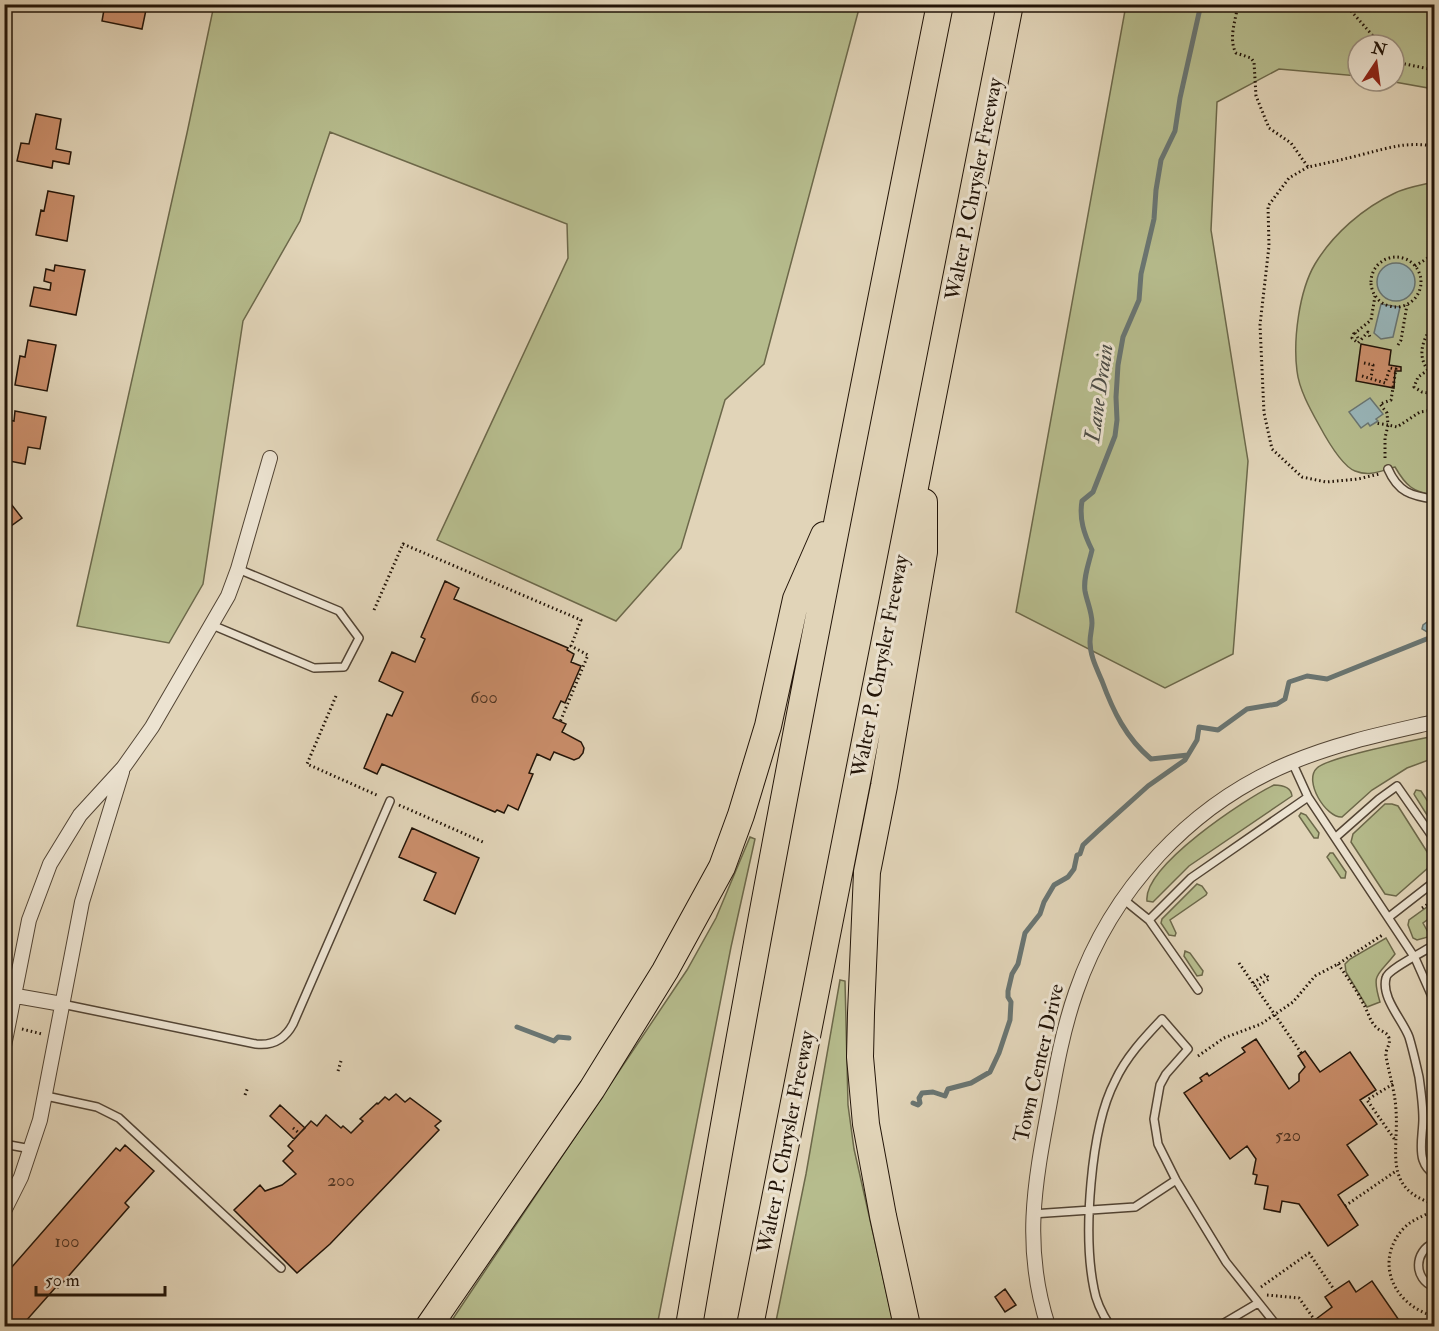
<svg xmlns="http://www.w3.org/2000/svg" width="1439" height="1331" font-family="'IM FELL Double Pica',serif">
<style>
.green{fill:#b6bc8d;stroke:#6c684a;stroke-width:1.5}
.water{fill:#98b5b9;stroke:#697572;stroke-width:1.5}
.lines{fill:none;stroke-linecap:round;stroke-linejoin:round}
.stream{stroke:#697572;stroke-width:5}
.building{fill:#ca8e6b;stroke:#221408;stroke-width:1.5}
.lane-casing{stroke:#524434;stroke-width:10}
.street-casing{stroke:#524434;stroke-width:16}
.highway-casing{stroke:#221408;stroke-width:28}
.path{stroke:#221408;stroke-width:3;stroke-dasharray:1.5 3;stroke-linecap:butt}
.lane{stroke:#ece3d1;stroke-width:7}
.street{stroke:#ece3d1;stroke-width:14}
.highway{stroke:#e1d4b8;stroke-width:26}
.labels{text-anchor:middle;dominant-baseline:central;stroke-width:6;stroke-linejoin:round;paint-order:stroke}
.number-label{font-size:18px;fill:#4c3221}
.street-label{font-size:21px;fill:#221408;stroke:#ece3d1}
.water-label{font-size:22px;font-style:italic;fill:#4b4c46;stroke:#ece3d1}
</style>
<rect width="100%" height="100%" fill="#e1d4b8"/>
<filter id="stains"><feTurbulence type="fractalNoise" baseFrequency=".00333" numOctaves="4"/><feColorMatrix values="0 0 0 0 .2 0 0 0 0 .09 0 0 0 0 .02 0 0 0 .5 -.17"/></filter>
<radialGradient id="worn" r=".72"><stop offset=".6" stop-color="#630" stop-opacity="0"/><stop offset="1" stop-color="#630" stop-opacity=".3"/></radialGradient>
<!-- green -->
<path class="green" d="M214,5H860L764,364L725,400L681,548L616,621L437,540L568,258L567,224L330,132L300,221L243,321L203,584L169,643L77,626L187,133Z
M1126,5H1434V89L1389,81H1394V45H1358V76L1279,69L1217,102L1211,230L1248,461L1233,654L1165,688L1016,612Z
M1434,182V495C1413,492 1406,486 1395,467C1380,471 1370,477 1355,471C1342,466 1326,438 1319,425C1310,409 1299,389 1297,371C1293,340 1299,291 1315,264C1333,234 1363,208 1395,193C1407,187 1422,185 1434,182Z
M1434,736V758L1407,768L1372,790L1342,817C1326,818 1303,781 1317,768C1328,757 1415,740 1434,736Z
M1274,785C1282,785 1291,787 1292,796L1189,866L1153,902L1147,901C1143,866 1245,799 1274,785Z
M1416,790L1421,791L1434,811L1432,816L1427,815L1415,796L1414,794Z
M1385,804H1392L1398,806L1431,858L1429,867L1396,896L1385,894L1351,842L1353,834Z
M1301,813L1306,815L1319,833L1318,838H1314L1299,816Z
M750,837L755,839L731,947L657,1326H448L687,970L716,918Z
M1330,853H1333L1346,872L1345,878H1341L1327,857Z
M1197,884L1202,886L1207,893L1206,895L1170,920L1176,933L1175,936L1169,935L1161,923L1162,919Z
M1434,902V915L1423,923L1429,934L1428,937L1417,940L1413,938L1408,925L1409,920Z
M1386,938L1395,954C1378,976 1371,972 1380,1002L1367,1007L1346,972L1345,964L1350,959Z
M1185,951L1190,953L1203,971L1202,975L1197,976L1184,956Z
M840,980L845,981L848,1105L854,1149L894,1326H775L806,1174Z"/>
<!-- water -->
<path class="water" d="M1377 282a19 19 0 1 1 38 0a19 19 0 1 1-38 0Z
M1381,304L1400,307L1393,337L1381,339L1374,333Z
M1370,398L1383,414L1376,419L1378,421L1370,426L1368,423L1361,428L1349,412Z
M1434,617V616V636L1422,629L1423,625Z"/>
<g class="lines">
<!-- stream -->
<path class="stream" d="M1188,755L1151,759C1126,738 1113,711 1102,681C1097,669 1090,656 1090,642C1090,635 1092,629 1092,623C1092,612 1087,602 1085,591C1083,578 1089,563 1092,550C1084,534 1079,519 1082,501L1093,492L1115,436L1117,420L1116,397L1118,365L1123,337L1139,300L1141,274L1154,219L1156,190L1161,160L1175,131L1180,98L1201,4
M517,1027L554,1041L558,1037L569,1038
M913,1103L918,1105L920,1103L919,1098L922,1093L933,1092L945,1096L948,1089L971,1083L990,1072L999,1053L1010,1020L1011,1002L1008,997V991L1012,974L1018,964L1025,933L1040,914L1044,902L1054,885L1068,877L1074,869L1077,855L1080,854L1083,845L1098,831L1148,786L1185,760L1197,740L1199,727L1218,730L1247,709L1277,704L1285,699L1289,682L1307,676L1327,679L1434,636"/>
</g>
<!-- building -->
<path class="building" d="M105,4H153V6L147,5L142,29L102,21Z
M36,114L61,119L56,149L71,152L69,164L53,161L52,168L17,161L21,143L29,144Z
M48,191L74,196L67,241L36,235L41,210L44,211Z
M55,265L85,270L76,315L30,306L34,287L50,290L51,283L44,281L46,269L54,271Z
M28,340L56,345L47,391L15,385L20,356L25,357Z
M1361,344L1391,350L1389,365L1401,367V371H1395L1394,388L1356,381Z
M15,411L46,417L40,449L28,447L25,464L4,460V440L10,441L11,433L7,432L9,420L14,421Z
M4,495L22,518L4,531Z
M445,581L459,588L454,599L568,648L567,650L574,654L571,662L581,666L565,703L561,701L553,718L566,724L562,732L581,742L584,748L583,753L579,758L574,760L554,752L550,760L537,754L529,773L533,774L518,810L508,805L504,813L497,810L495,812L382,764L377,774L364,768L387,714L392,716L403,692L379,681L392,652L415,662L425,639L421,637Z
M412,828L479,858L455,914L424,900L436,873L399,857Z
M1256,1039L1289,1089L1299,1081V1074L1305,1067L1298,1056L1305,1051L1320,1072L1350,1052L1376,1090L1360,1100L1377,1124L1347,1145L1368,1175L1338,1195L1358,1225L1328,1246L1299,1204L1282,1201L1280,1212L1264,1209L1268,1186L1255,1184L1257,1175L1253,1174L1256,1159L1247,1146L1230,1159L1184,1093L1202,1081L1200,1078L1207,1073L1209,1076L1245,1052L1242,1048Z
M396,1094L405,1102L410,1098L441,1121L435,1126L439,1130L330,1244L297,1273L234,1210L260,1185L265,1191L282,1185L296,1174L283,1161L293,1151L288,1146L311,1121L317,1126L326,1115L341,1128L343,1126L351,1133L363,1121L360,1119L377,1103L378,1104L385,1097L389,1100Z
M280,1105L305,1128L294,1139L270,1116Z
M125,1145L154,1171L125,1203L129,1207L58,1288L56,1287L25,1322L23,1320L17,1326H4V1276L116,1148L120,1151Z
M1349,1281L1356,1292L1372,1281L1403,1326H1322L1316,1319L1332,1307L1325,1297Z
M1005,1289L1016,1305L1005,1312L995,1297Z"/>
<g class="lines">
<!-- lane casing -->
<g class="lane-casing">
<path id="lane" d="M1388,469C1398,492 1411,496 1434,499
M212,625L314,668L344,667L359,638L339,611L238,569
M1292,762L1308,797L1415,958L1434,1001
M1336,837L1379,799L1397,786L1434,839
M1123,899L1149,920L1198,990
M1389,917L1434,882
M1149,920L1191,878L1308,797
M1434,945C1425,951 1387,970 1386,978C1381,998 1402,1019 1409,1037C1413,1050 1416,1064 1419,1077C1421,1091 1423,1105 1423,1119C1423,1132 1419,1148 1423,1160C1425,1166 1429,1171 1434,1174
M62,1004L256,1044C273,1046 285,1039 293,1024L390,801
M46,1096L97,1107L119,1118L281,1268
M4,1144L31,1149
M1032,1214L1135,1207L1176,1180
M1434,1243C1414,1251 1413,1279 1434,1287
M1110,1326C1103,1315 1096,1302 1094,1289C1083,1236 1090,1129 1115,1081C1126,1057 1144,1038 1162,1019L1188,1049L1166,1074L1160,1085L1154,1119L1158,1144L1176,1180L1226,1262L1277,1326
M1219,1326L1258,1303"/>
</g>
<!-- street casing -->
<g class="street-casing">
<path id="street" d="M5,994L62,1004
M4,1046L29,920L50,864L80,815L123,768L152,727L228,596L238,569L270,458
M4,1211L21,1177L40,1120L82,902L122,772
M1048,1326C1023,1248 1034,1186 1049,1107C1056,1068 1063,1029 1076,992C1111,890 1191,804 1290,763C1337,743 1386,733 1434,722"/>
</g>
<!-- highway casing -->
<g class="highway-casing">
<path id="highway" d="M429,1326L592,1089L665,971L722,867L741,815L768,726L796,599L824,535
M689,1326C764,884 852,444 940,4
M750,1326L1010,4
M907,1326L883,1216L866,1124L860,1057L861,1013L867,872L884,786L924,552V502"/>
</g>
<!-- path -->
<path class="path" d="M1238,4C1236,19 1228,39 1236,53L1251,58L1254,62L1256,96L1269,128L1291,143L1308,167C1327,163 1345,159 1364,154C1392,147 1405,142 1434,146
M1345,4L1381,45
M1394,55L1405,64L1434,70
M1308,167L1289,178L1268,206L1269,246L1260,325L1264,413L1272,449L1302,477L1326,482L1358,479L1379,474
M1371 282a25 25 0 1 1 50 0a25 25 0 1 1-50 0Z
M1415,266L1431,256L1434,258
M1434,323C1421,342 1415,359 1434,377
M1354,333L1352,338L1358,343L1368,332L1370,337
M1358,338L1355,333L1371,320L1375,296
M1398,345L1401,340L1407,305
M1364,363L1373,365L1371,378
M1428,370L1418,377L1414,387L1422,392L1434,394
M1362,376L1385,383L1390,368L1396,369L1391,400L1380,404L1387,413L1388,425L1375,423
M1385,458V438L1388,425L1397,427L1420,412L1434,410
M374,610L403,544L581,620L571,646L588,655L560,722
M336,696L307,764L379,796
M399,805L483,842
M1422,908L1434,900
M1239,963L1302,1054
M1338,964C1347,977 1356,989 1363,1003C1367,1009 1370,1022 1376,1027C1380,1032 1387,1031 1389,1038C1391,1045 1385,1049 1386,1056C1389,1074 1395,1091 1396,1110C1399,1152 1382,1188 1434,1204
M1253,983L1266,974L1269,979L1256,987
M22,1029L42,1034
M1198,1056L1224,1038L1261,1024L1293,1002L1315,976L1338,964L1384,934
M338,1071L341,1061
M1393,1084L1367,1100L1395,1140
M245,1095L248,1087
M293,1128L299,1133
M1345,1206L1396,1171
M1434,1210C1423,1217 1412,1219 1403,1229C1373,1263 1395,1306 1434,1316
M1261,1287L1309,1253L1335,1291
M1267,1295L1299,1298L1319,1326
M1431,1326L1433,1316"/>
<!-- lane -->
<use href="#lane" class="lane"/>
<!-- street -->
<use href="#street" class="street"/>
<!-- highway -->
<use href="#highway" class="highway"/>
</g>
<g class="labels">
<!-- number labels -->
<g class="number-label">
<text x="484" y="697">600</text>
<text x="1288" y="1135">520</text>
<text x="341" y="1180">200</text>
<text x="67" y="1241">100</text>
</g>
<!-- street labels -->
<g class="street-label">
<text transform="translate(974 189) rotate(-79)">Walter P. Chrysler Freeway</text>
<text transform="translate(880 666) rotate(-79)">Walter P. Chrysler Freeway</text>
<text transform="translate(1039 1063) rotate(-77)">Town Center Drive</text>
<text transform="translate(786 1142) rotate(-79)">Walter P. Chrysler Freeway</text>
</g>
<!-- water labels -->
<g class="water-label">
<text transform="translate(1099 393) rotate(-82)">Lane Drain</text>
</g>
</g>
<!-- margin -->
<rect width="1439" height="1331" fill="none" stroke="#e1d4b8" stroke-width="24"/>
<rect x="6" y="6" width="1427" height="1319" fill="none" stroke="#221408" stroke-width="3"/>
<rect x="12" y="12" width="1415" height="1307" fill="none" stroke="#221408" stroke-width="1.5"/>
<!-- north arrow -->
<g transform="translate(1376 63) rotate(13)"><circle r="28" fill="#ece3d1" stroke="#9b9081" stroke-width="1.5"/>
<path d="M0-4.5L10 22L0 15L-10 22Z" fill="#8f2418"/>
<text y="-9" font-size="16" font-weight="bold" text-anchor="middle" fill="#221408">N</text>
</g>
<!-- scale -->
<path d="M36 1286v9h129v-9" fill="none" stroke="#221408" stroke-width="3"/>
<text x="45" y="1286" font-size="18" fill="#221408" stroke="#ece3d1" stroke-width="4.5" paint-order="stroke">50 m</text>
<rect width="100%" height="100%" filter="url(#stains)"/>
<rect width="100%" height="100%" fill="url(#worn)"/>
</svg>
